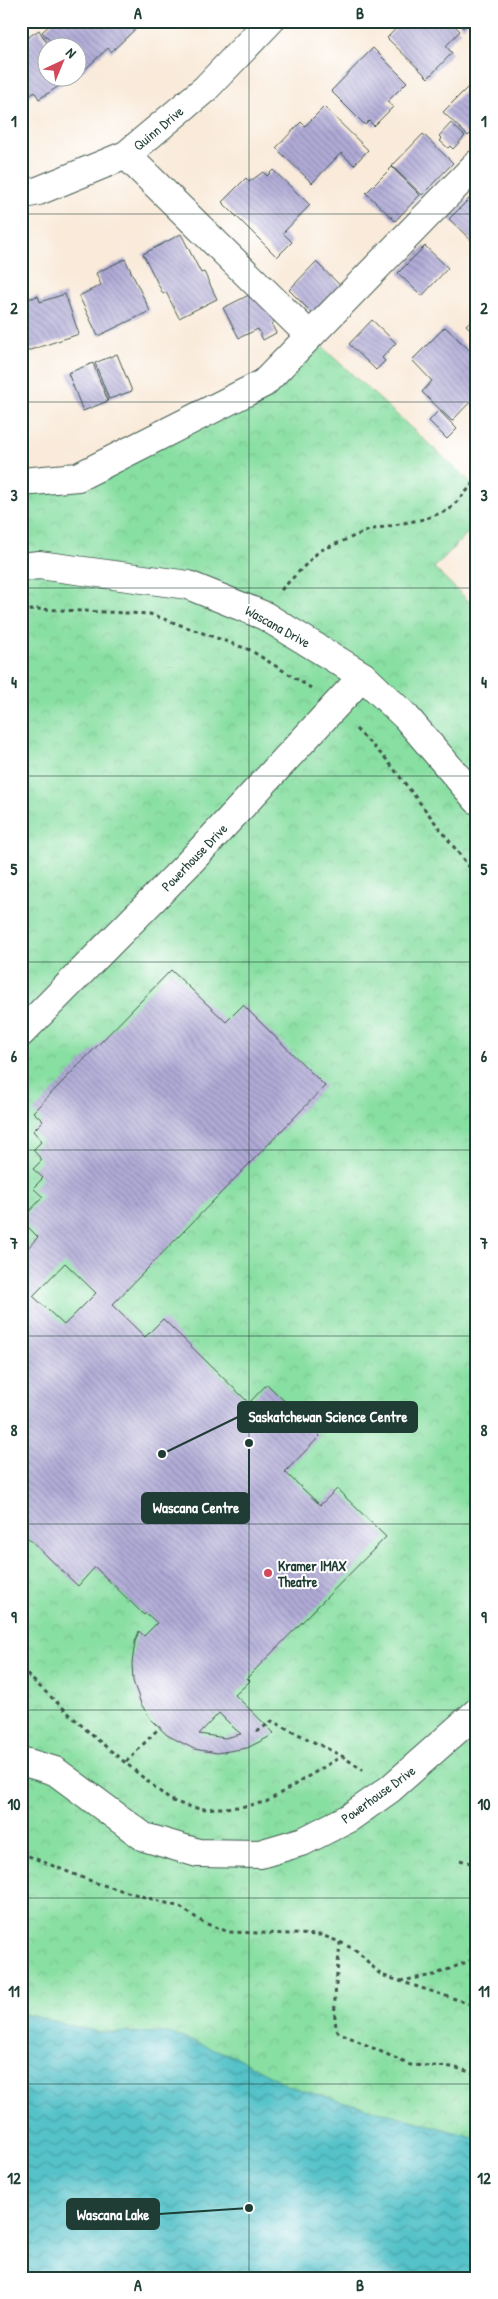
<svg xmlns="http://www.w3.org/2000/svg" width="498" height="2299" font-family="'Patrick Hand',sans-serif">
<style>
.park{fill:url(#park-crowns);stroke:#548e6b}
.water{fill:url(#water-waves);stroke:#3a807e}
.building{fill:url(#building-back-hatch);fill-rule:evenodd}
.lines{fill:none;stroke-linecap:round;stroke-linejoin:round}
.minor-casing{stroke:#40574d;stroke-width:30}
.path{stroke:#40574d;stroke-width:3;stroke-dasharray:4 4;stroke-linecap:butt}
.minor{stroke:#fff;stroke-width:28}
.grid{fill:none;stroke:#1f3d34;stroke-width:1;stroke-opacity:0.55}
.poi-dot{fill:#d1495b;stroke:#fff;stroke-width:2}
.labels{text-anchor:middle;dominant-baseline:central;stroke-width:4;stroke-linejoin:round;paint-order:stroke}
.street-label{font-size:14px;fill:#1f3d34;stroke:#fff}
.poi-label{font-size:14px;font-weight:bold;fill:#1f3d34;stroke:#fff;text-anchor:start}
.leader{fill:none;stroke:#1f3d34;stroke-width:2}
.callout-dot{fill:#1f3d34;stroke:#fff;stroke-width:2}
.callout{fill:#1f3d34;stroke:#1f3d34;stroke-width:2}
.callout-label{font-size:15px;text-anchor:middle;font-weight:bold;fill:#fff}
.neatline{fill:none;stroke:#1f3d34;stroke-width:2}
.grid-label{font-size:16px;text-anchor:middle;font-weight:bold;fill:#1f3d34}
</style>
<defs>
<pattern id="park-crowns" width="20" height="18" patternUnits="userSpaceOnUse" patternTransform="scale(1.25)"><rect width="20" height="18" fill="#88dfa2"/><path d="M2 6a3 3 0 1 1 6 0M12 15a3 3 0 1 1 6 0" fill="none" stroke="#75c08c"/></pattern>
<pattern id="water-waves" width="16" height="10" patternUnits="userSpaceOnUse" patternTransform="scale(1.25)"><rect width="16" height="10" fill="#54c2c9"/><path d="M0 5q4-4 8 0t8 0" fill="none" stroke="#459fa4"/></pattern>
<pattern id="building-back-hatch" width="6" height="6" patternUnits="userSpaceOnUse" patternTransform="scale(1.25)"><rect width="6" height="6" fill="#b1abd7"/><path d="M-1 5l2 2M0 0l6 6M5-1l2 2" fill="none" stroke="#8f8caf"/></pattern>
</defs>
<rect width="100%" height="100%" fill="#fff"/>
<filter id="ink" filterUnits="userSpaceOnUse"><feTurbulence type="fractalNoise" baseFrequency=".02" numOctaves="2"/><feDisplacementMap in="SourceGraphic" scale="10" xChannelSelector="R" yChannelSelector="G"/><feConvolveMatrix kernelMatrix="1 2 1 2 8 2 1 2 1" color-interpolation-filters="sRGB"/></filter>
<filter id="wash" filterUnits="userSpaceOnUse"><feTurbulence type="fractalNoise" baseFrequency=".0096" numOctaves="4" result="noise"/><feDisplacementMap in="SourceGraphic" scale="20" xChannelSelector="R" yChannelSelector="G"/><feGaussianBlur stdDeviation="1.12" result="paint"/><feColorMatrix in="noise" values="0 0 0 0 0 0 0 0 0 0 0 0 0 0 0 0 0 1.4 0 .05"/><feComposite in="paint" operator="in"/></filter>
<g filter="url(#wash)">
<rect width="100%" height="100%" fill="#f9ead9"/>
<!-- park -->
<path class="park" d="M310,336L477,488V523L434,568L477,609V2278H21V479L78,477L215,407Z"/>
<!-- water -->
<path class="water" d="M21,2013L98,2032L169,2033L236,2057L291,2087L477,2138V2278H21Z"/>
<g id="blocks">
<!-- building -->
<path class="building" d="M54,21H144L111,52L108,48L81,73L78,70V48H57L42,32Z
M403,21H450L460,31L446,46L452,53L428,78L387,38Z
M457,21H469L463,28Z
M39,30L50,48H48V78H69L70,79L39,99L35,92L21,101V42Z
M373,48L407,82L387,102L393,107L374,126L369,121L365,125L331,91Z
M469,86L477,93V128L468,136L443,112Z
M324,107L368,150L354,165L341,153L312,183L276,148L301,122L305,126Z
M451,123L465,136L453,149L450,146L448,148L440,141L442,139L439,136Z
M423,134L453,163L422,195L392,166Z
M392,167L420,195L395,221L366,193Z
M273,170L310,205L283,233L292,242L277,257L222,202L246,178L249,182L263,172L267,176Z
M477,191V246L449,219Z
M181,234L201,273L204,272L217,299L179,318L166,292L163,294L143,254Z
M425,246L448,268L422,296L398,273Z
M125,259L150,311L98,336L79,296L101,285L96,273Z
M316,262L345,290L317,318L289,290Z
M65,294L79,334L21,353V301L38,296L40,302Z
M251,294L276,321L271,323L276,333L263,340L258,329L239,338L223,308Z
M477,315V335L466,325Z
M372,320L396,343L382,358L385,361L376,370L349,344Z
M445,327L477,357V404L474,407L470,402L452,421L422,392L432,381L412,360Z
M117,354L132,391L109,399L95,363Z
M93,363L108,401L83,411L68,373Z
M439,410L457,429L447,439L429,421Z
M171,970L226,1022L243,1005L325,1086L112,1305L145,1337L163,1319L249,1403L267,1384L320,1436L285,1472L320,1505L337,1489L386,1537L247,1678L250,1681L235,1695L274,1733L267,1738L247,1748L217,1753L194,1749L167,1735L152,1721L141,1704L133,1681L132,1663L135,1642L139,1631L144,1636L157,1623L146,1613L144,1615L95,1567L78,1586L21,1531V1255L38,1237L21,1220L43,1197L33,1188L43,1178L33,1169L42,1160L33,1150L42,1141L33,1131L43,1121L33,1112ZM65,1263L96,1293L64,1325L33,1296ZM219,1713L235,1729L241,1734L225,1738L199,1734Z"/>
</g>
</g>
<g filter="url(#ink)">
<use href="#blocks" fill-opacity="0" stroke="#40574d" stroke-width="1"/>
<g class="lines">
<!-- minor casing -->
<g class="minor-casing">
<path id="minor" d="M126,155L310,336
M21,195L38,191L126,155L205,89L270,21
M21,482L78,477L264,383L477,164
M21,567L39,565L188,585L265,616L363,676L406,717L477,800
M21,1033L188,864L363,676
M21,1761L55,1771L144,1837L198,1853L260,1854L304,1841L349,1818L390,1789L477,1712"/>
</g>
<!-- path -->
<path class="path" d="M281,590L319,551L369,530L424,519L449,510L477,480
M21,612L37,609L150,614L250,650L311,688
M356,729L387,760L477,877
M21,1669L93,1736L151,1784L170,1800L187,1806L201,1809L240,1807L266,1802L342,1756
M257,1732L272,1721L342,1756L363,1770
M126,1762L160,1727
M21,1853L96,1883L180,1907L204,1923L229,1932L321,1935L340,1942L357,1951L381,1975L477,2006
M460,1860L477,1865
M340,1942C339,1962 330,2017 338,2032L410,2065L453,2067L477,2074
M400,1981L434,1975L477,1958"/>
<!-- minor -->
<use href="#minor" class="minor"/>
</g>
</g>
<!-- grid -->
<path class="grid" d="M249,21V2278M21,214H477M21,402H477M21,588H477M21,776H477M21,962H477M21,1150H477M21,1336H477M21,1524H477M21,1710H477M21,1898H477M21,2084H477"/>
<!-- markers -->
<circle class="poi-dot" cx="268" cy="1573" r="5"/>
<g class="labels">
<!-- street labels -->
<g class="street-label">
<text transform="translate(158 128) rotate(-40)">Quinn Drive</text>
<text transform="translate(278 626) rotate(29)">Wascana Drive</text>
<text transform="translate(194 857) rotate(-46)">Powerhouse Drive</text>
<text transform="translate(378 1794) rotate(-36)">Powerhouse Drive</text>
</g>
<!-- poi labels -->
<g class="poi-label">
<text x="278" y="1565">Kramer IMAX<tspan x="278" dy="16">Theatre</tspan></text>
</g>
</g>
<!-- callouts -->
<path class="leader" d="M162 1454L238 1417M249 1443L249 1508M249 2208L159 2214"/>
<g class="callout-dot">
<circle cx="162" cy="1454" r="5"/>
<circle cx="249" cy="1443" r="5"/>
<circle cx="249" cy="2208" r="5"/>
</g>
<g class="callout">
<rect x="238" y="1402" width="179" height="30" rx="5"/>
<rect x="142" y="1493" width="107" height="30" rx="5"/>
<rect x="67" y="2199" width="92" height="30" rx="5"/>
</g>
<g class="callout-label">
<text x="328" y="1422">Saskatchewan Science Centre</text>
<text x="196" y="1513">Wascana Centre</text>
<text x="113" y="2220">Wascana Lake</text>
</g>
<!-- margin -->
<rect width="498" height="2299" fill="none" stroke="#fff" stroke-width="55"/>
<!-- north arrow -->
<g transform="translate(62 62) rotate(44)"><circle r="24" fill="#ffffff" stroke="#a5b1ae"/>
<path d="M0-4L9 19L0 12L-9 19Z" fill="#d1495b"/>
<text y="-8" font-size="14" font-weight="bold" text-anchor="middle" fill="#1f3d34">N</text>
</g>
<rect x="28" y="28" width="442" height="2244" class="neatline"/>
<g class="grid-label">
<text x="138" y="19">A</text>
<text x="360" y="19">B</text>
<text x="14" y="127">1</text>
<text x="484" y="127">1</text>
<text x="14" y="314">2</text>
<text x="484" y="314">2</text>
<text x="14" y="501">3</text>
<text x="484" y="501">3</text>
<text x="14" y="688">4</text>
<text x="484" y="688">4</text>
<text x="14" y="875">5</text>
<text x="484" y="875">5</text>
<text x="14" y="1062">6</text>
<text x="484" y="1062">6</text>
<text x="14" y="1249">7</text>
<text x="484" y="1249">7</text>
<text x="14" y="1436">8</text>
<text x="484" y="1436">8</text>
<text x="14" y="1623">9</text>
<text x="484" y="1623">9</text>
<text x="14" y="1810">10</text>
<text x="484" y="1810">10</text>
<text x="14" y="1997">11</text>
<text x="484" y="1997">11</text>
<text x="14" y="2184">12</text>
<text x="484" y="2184">12</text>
<text x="138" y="2291">A</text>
<text x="360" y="2291">B</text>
</g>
</svg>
